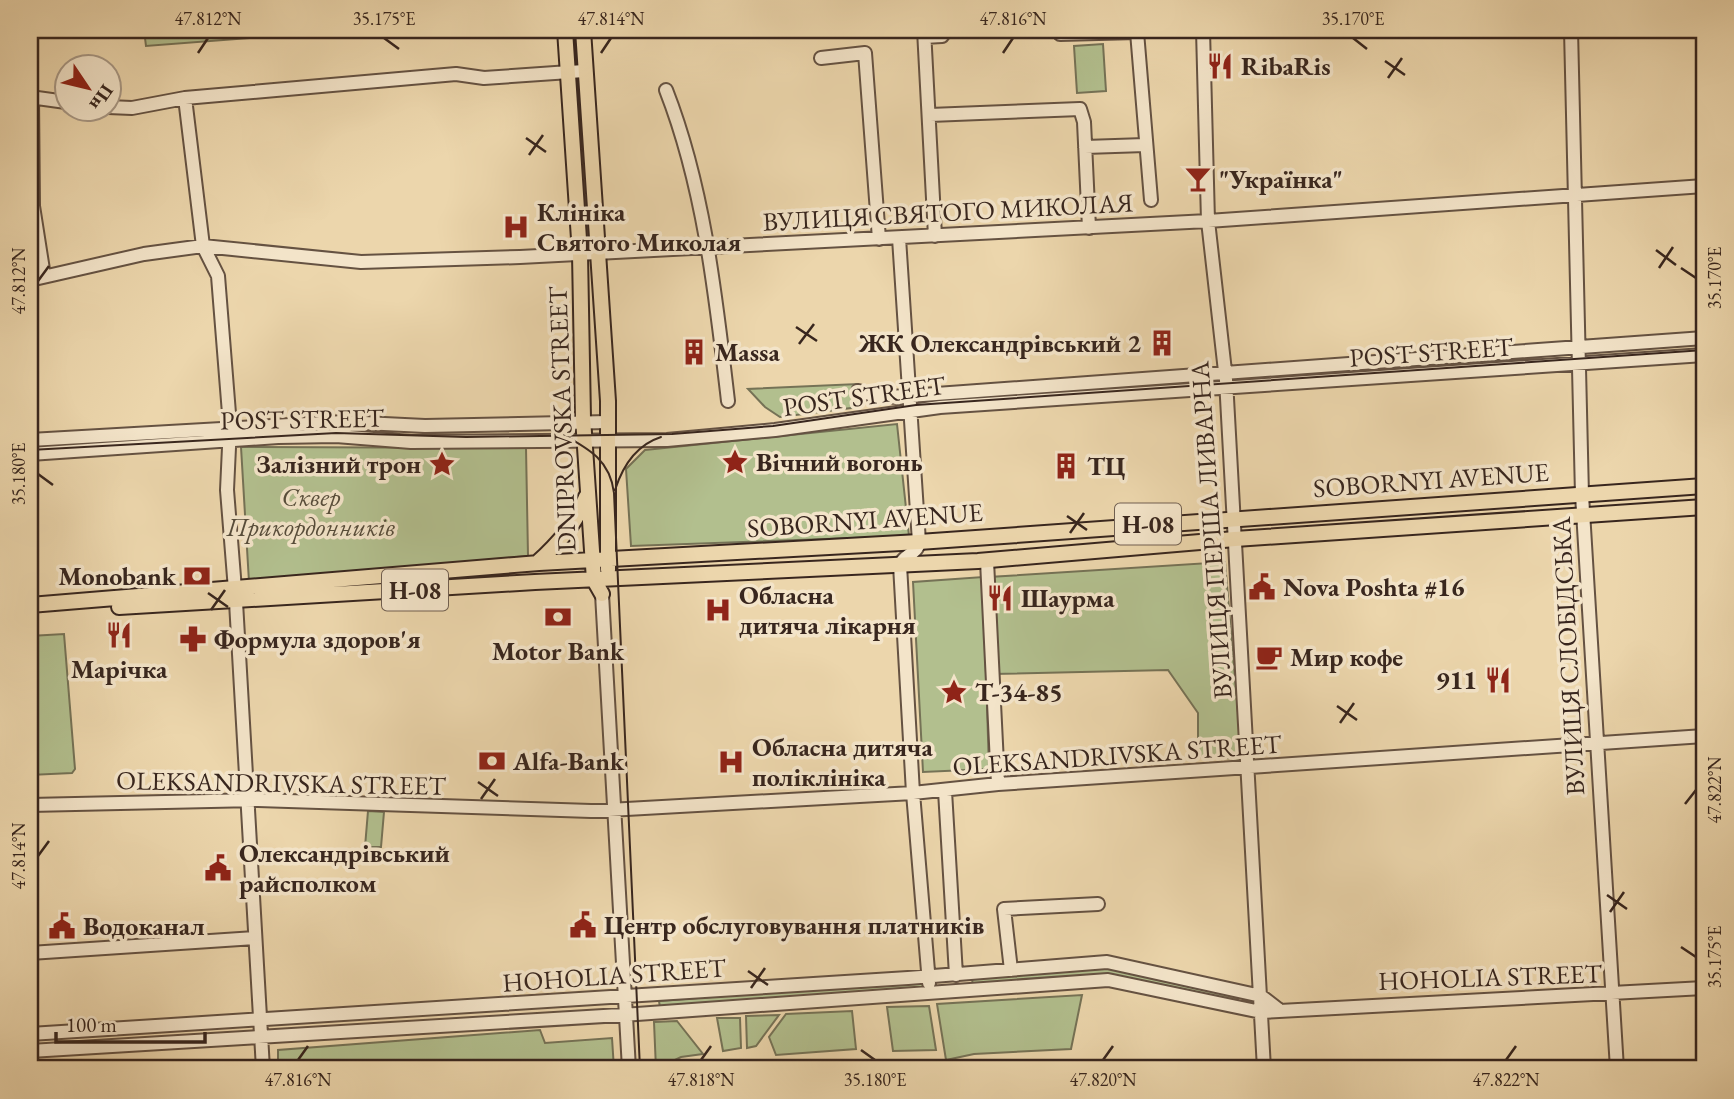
<svg xmlns="http://www.w3.org/2000/svg" width="1734" height="1099" font-family="'EB Garamond',serif">
<style>
.green{fill:#b2bf8e;stroke:#757256;stroke-width:2}
.lines{fill:none;stroke-linecap:round;stroke-linejoin:round}
.minor-casing{stroke:#655242;stroke-width:16}
.major-casing{stroke:#38261e;stroke-width:18}
.minor{stroke:#f3e4c9;stroke-width:12}
.major{stroke:#ecd6ac;stroke-width:14}
.tram{stroke:#38261e;stroke-width:2}
.ticks{fill:none;stroke:#38261e;stroke-width:2.5}
.labels{text-anchor:middle;dominant-baseline:central;stroke-width:7;stroke-linejoin:round;paint-order:stroke}
.shield{fill:#f3e4c9;stroke:#705f51;stroke-width:2}
.shield-label{font-size:24px;font-weight:bold;fill:#38261e}
.poi-label{font-size:26px;font-weight:bold;fill:#38261e;stroke:#f3e4c9;text-anchor:start}
.street-label{font-size:26px;fill:#38261e;stroke:#f3e4c9}
.park-label{font-size:26px;font-style:italic;fill:#564c3a;stroke:#f3e4c9}
.neatline{fill:none;stroke:#38261e;stroke-width:2.5}
.ticks-label{font-size:18px;text-anchor:middle;fill:#38261e}
</style>
<rect width="100%" height="100%" fill="#ecd6ac"/>
<filter id="stains"><feTurbulence type="fractalNoise" baseFrequency=".00286" numOctaves="4"/><feColorMatrix values="0 0 0 0 .2 0 0 0 0 .09 0 0 0 0 .02 0 0 0 .5 -.17"/></filter>
<radialGradient id="worn" r=".72"><stop offset=".6" stop-color="#630" stop-opacity="0"/><stop offset="1" stop-color="#630" stop-opacity=".3"/></radialGradient>
<!-- green -->
<path class="green" d="M144,30H353L146,46Z
M1103,44L1106,91L1077,93L1074,46Z
M858,384L859,407L780,417L765,407L748,389Z
M897,424L909,536L631,546L626,469L645,450Z
M241,447L526,448L528,556L249,582Z
M1225,562L1242,759L1198,757V713L1168,670L993,674L989,577Z
M983,577L989,769L923,772L913,582Z
M64,634L75,769L72,773L30,775V636Z
M368,811L384,812L381,847H365Z
M1107,968L1237,996L1239,1002L1107,975L973,986L972,979Z
M924,981L925,988L660,1008L659,1001Z
M1082,995L1071,1049L974,1054L946,1060L937,1004Z
M929,1006L936,1050L893,1051L887,1007Z
M852,1011L856,1049L776,1055L769,1037L786,1014Z
M779,1015L756,1046L747,1048L746,1016Z
M717,1018H740L741,1048L723,1051Z
M677,1021L703,1054L681,1057L656,1069L654,1022Z
M540,1030L545,1043L612,1038L614,1069H278V1050Z"/>
<g class="lines">
<!-- minor casing -->
<g class="minor-casing">
<path id="minor" d="M924,30L935,236
M1060,30V34L1137,32L1151,200
M1203,30L1208,221L1226,380L1264,1069
M1571,30L1582,495L1617,1069
M924,37L942,36L946,30
M821,58L865,53L879,239
M666,90C704,187 716,298 728,401
M30,97L66,102
M32,98L33,206L44,276
M185,98L203,246L218,276L230,426L227,490L236,602L263,1069
M108,107L132,108L185,98L456,74L484,78L584,71
M930,115L1080,109L1084,122L1089,228
M1085,147L1145,145
M899,238L919,542C917,555 904,554 900,565L913,793L929,983
M30,280L144,254L203,246L361,262L520,257L1208,221L1704,186
M858,391L881,397L909,396L1704,338
M30,440L343,422L425,426L607,422
M30,454L278,437L336,436L411,442L667,440L775,430L940,407L1704,355
M987,561L998,784
M602,594L629,1069
M945,791L956,975
M30,805L258,800L591,811L913,793L998,784L1704,736
M30,953L255,938
M1011,970L1004,909L1098,904
M30,1034L908,978L1107,962L1261,996L1278,1009
M30,1051L637,1014L1108,980L1261,1012L1704,988"/>
</g>
<!-- major casing -->
<g class="major-casing">
<path id="major" d="M565,30L580,254L583,418L594,580L602,594
M583,30L608,401V570
M537,563C558,544 576,524 586,497
M30,605L539,563L919,542L1704,486
M119,607L535,582L978,561L1235,539L1704,507"/>
</g>
<!-- minor -->
<use href="#minor" class="minor"/>
<!-- major -->
<use href="#major" class="major"/>
<!-- tram -->
<path class="tram" d="M562,434C589,449 610,460 614,493L640,1069
M30,450L336,433L466,437L672,434L773,426L916,405L1704,350
M615,490C623,465 636,445 661,437"/>
</g>
<!-- ticks -->
<path class="ticks" d="M384,38L399,49M1353,38L1367,49M198,53L208,38M601,53L611,38M1003,53L1013,38M1385,61L1405,75M1388,78L1402,58M526,138L546,152M529,155L543,135M1656,250L1676,265M1659,268L1673,247M1681,268L1696,278M38,281L49,266M796,327L817,341M799,344L814,324M38,474L53,485M1067,516L1087,530M1070,533L1084,513M208,593L228,607M211,610L225,590M1337,706L1357,720M1340,723L1354,703M478,782L498,796M481,799L495,779M1685,804L1696,790M38,856L49,841M1607,895L1627,909M1610,912L1624,892M1681,947L1696,957M748,971L768,985M751,988L765,968M861,1050L875,1060M298,1060L308,1046M701,1060L711,1046M1103,1060L1113,1046M1506,1060L1516,1046"/>
<!-- icons -->
<defs>
<g id="restaurant-bare" transform="scale(2.1)"><path d="M-5-6h1v4h1v-4h1v4h1v-4h1v5L-1.5 .5V6h-2V.5L-5-1ZM5-6V6H3V1.5H1.5Q1.5-4 5-6Z" fill="#8f2418" stroke="#f3e4c9" stroke-width="2.5" paint-order="stroke"/></g>
<g id="bar-bare" transform="scale(2.1)"><path d="M-6-5H6L.8 .8V4.5H3.5V6h-7V4.5H-.8V.8Z" fill="#8f2418" stroke="#f3e4c9" stroke-width="2.5" paint-order="stroke"/></g>
<g id="hospital-bare" transform="scale(2.1)"><path d="M-5-5h3v3.5h4V-5h3V5h-3V1.5h-4V5h-3Z" fill="#8f2418" stroke="#f3e4c9" stroke-width="2.5" paint-order="stroke"/></g>
<g id="building-bare" transform="scale(2.1)"><path d="M-4-6H4V6H1V3H-1V6H-4ZM-2.5-4.3h1.7v1.8h-1.7ZM.8-4.3h1.7v1.8H.8ZM-2.5-1h1.7V.8h-1.7ZM.8-1h1.7V.8H.8Z" fill="#8f2418" stroke="#f3e4c9" stroke-width="2.5" paint-order="stroke"/></g>
<g id="sight-bare" transform="scale(2.1)"><path d="M0-6L1.8-2.2L6-1.7L2.9 1.2L3.7 5.4L0 3.3L-3.7 5.4L-2.9 1.2L-6-1.7L-1.8-2.2Z" fill="#8f2418" stroke="#f3e4c9" stroke-width="2.5" paint-order="stroke"/></g>
<g id="bank-bare" transform="scale(2.1)"><path d="M-6-4H6V4H-6ZM0-2.3a2.3 2.3 0 1 0 0 4.6a2.3 2.3 0 1 0 0-4.6Z" fill="#8f2418" stroke="#f3e4c9" stroke-width="2.5" paint-order="stroke"/></g>
<g id="civic-bare" transform="scale(2.1)"><path d="M-.6-6.5H3V-4.5H.6V-3L4-1V1h2V6H-6V1h2V-1L-.6-3ZM-1.2 2.5V6h2.4V2.5Z" fill="#8f2418" stroke="#f3e4c9" stroke-width="2.5" paint-order="stroke"/></g>
<g id="pharmacy-bare" transform="scale(2.1)"><path d="M-2-6h4v4h4v4h-4v4h-4v-4h-4v-4h4Z" fill="#8f2418" stroke="#f3e4c9" stroke-width="2.5" paint-order="stroke"/></g>
<g id="cafe-bare" transform="scale(2.1)"><path d="M-5.5-4.5H6V0H3Q3 3.5 0 3.5H-2.5Q-5.5 3.5-5.5 0ZM3-3.2v2h1.7v-2ZM-6 4.5H4V6H-6Z" fill="#8f2418" stroke="#f3e4c9" stroke-width="2.5" paint-order="stroke"/></g>
</defs>
<g fill-rule="evenodd">
<use href="#restaurant-bare" x="1220" y="66"/>
<use href="#bar-bare" x="1198" y="179"/>
<use href="#hospital-bare" x="516" y="227"/>
<use href="#building-bare" x="1162" y="343"/>
<use href="#building-bare" x="694" y="352"/>
<use href="#sight-bare" x="735" y="462"/>
<use href="#sight-bare" x="442" y="464"/>
<use href="#building-bare" x="1066" y="466"/>
<use href="#bank-bare" x="197" y="576"/>
<use href="#civic-bare" x="1262" y="587"/>
<use href="#restaurant-bare" x="1000" y="598"/>
<use href="#hospital-bare" x="718" y="610"/>
<use href="#bank-bare" x="558" y="617"/>
<use href="#restaurant-bare" x="119" y="635"/>
<use href="#pharmacy-bare" x="193" y="639"/>
<use href="#cafe-bare" x="1269" y="657"/>
<use href="#restaurant-bare" x="1498" y="680"/>
<use href="#sight-bare" x="954" y="692"/>
<use href="#bank-bare" x="492" y="761"/>
<use href="#hospital-bare" x="731" y="762"/>
<use href="#civic-bare" x="218" y="868"/>
<use href="#civic-bare" x="583" y="925"/>
<use href="#civic-bare" x="62" y="926"/>
</g>
<g class="labels">
<!-- shield labels -->
<g class="shield">
<rect x="1115" y="503.5" width="66" height="41" rx="5"/>
<rect x="382" y="569.5" width="66" height="41" rx="5"/>
</g>
<g class="shield-label">
<text x="1148" y="524">Н-08</text>
<text x="415" y="590">Н-08</text>
</g>
<!-- poi labels -->
<g class="poi-label">
<text x="1241" y="66">RibaRis</text>
<text x="1219" y="179">"Українка"</text>
<text x="537" y="212">Клініка<tspan x="537" dy="30">Святого Миколая</tspan></text>
<text x="1141" y="343" text-anchor="end">ЖК Олександрівський 2</text>
<text x="715" y="352">Massa</text>
<text x="756" y="462">Вічний вогонь</text>
<text x="421" y="464" text-anchor="end">Залізний трон</text>
<text x="1087" y="466">ТЦ</text>
<text x="176" y="576" text-anchor="end">Monobank</text>
<text x="1283" y="587">Nova Poshta #16</text>
<text x="739" y="595">Обласна<tspan x="739" dy="30">дитяча лікарня</tspan></text>
<text x="1021" y="598">Шаурма</text>
<text x="214" y="639">Формула здоров'я</text>
<text x="558" y="651" text-anchor="middle">Motor Bank</text>
<text x="1290" y="657">Мир кофе</text>
<text x="119" y="669" text-anchor="middle">Марічка</text>
<text x="1477" y="680" text-anchor="end">911</text>
<text x="975" y="692">Т-34-85</text>
<text x="752" y="747">Обласна дитяча<tspan x="752" dy="30">поліклініка</tspan></text>
<text x="513" y="761">Alfa-Bank</text>
<text x="239" y="853">Олександрівський<tspan x="239" dy="30">райсполком</tspan></text>
<text x="604" y="925">Центр обслуговування платників</text>
<text x="83" y="926">Водоканал</text>
</g>
<!-- street labels -->
<g class="street-label">
<text transform="translate(948 212) rotate(-3)">ВУЛИЦЯ СВЯТОГО МИКОЛАЯ</text>
<text transform="translate(1431 352) rotate(-4)">POST STREET</text>
<text transform="translate(864 396) rotate(-8)">POST STREET</text>
<text transform="translate(302 419) rotate(-1)">POST STREET</text>
<text transform="translate(562 419) rotate(-92)">DNIPROVSKA STREET</text>
<text transform="translate(1431 480) rotate(-4)">SOBORNYI AVENUE</text>
<text transform="translate(865 520) rotate(-4)">SOBORNYI AVENUE</text>
<text transform="translate(1211 530) rotate(-94)">ВУЛИЦЯ ПЕРША ЛИВАРНА</text>
<text transform="translate(1568 656) rotate(-93)">ВУЛИЦЯ СЛОБІДСЬКА</text>
<text transform="translate(1117 755) rotate(-4)">OLEKSANDRIVSKA STREET</text>
<text transform="translate(281 783) rotate(1)">OLEKSANDRIVSKA STREET</text>
<text transform="translate(614 975) rotate(-4)">HOHOLIA STREET</text>
<text transform="translate(1490 977) rotate(-2)">HOHOLIA STREET</text>
</g>
<!-- park labels -->
<g class="park-label">
<text x="311" y="497">Сквер<tspan x="311" dy="30">Прикордонників</tspan></text>
</g>
</g>
<!-- margin -->
<rect width="1734" height="1099" fill="none" stroke="#ecd6ac" stroke-width="77"/>
<!-- north arrow -->
<g transform="translate(88 88) rotate(125)"><circle r="33" fill="#f3e4c9" stroke="#a89885" stroke-width="2"/>
<path d="M0-5L12 26L0 18L-12 26Z" fill="#8f2418"/>
<text y="-10" font-size="19" font-weight="bold" text-anchor="middle" fill="#38261e">Пн</text>
</g>
<!-- scale -->
<path d="M56 1032v10h149v-10" fill="none" stroke="#38261e" stroke-width="3.5"/>
<text x="66" y="1032" font-size="21" fill="#38261e" stroke="#f3e4c9" stroke-width="5" paint-order="stroke">100 m</text>
<rect x="38" y="38" width="1658" height="1022" class="neatline"/>
<g class="ticks-label">
<text x="208" y="25">47.812°N</text>
<text x="384" y="25">35.175°E</text>
<text x="611" y="25">47.814°N</text>
<text x="1013" y="25">47.816°N</text>
<text x="1353" y="25">35.170°E</text>
<text transform="translate(1715 278) rotate(-90)" y="6">35.170°E</text>
<text transform="translate(19 281) rotate(-90)" y="6">47.812°N</text>
<text transform="translate(19 474) rotate(-90)" y="6">35.180°E</text>
<text transform="translate(1715 790) rotate(-90)" y="6">47.822°N</text>
<text transform="translate(19 856) rotate(-90)" y="6">47.814°N</text>
<text transform="translate(1715 957) rotate(-90)" y="6">35.175°E</text>
<text x="298" y="1086">47.816°N</text>
<text x="701" y="1086">47.818°N</text>
<text x="875" y="1086">35.180°E</text>
<text x="1103" y="1086">47.820°N</text>
<text x="1506" y="1086">47.822°N</text>
</g>
<rect width="100%" height="100%" filter="url(#stains)"/>
<rect width="100%" height="100%" fill="url(#worn)"/>
</svg>
